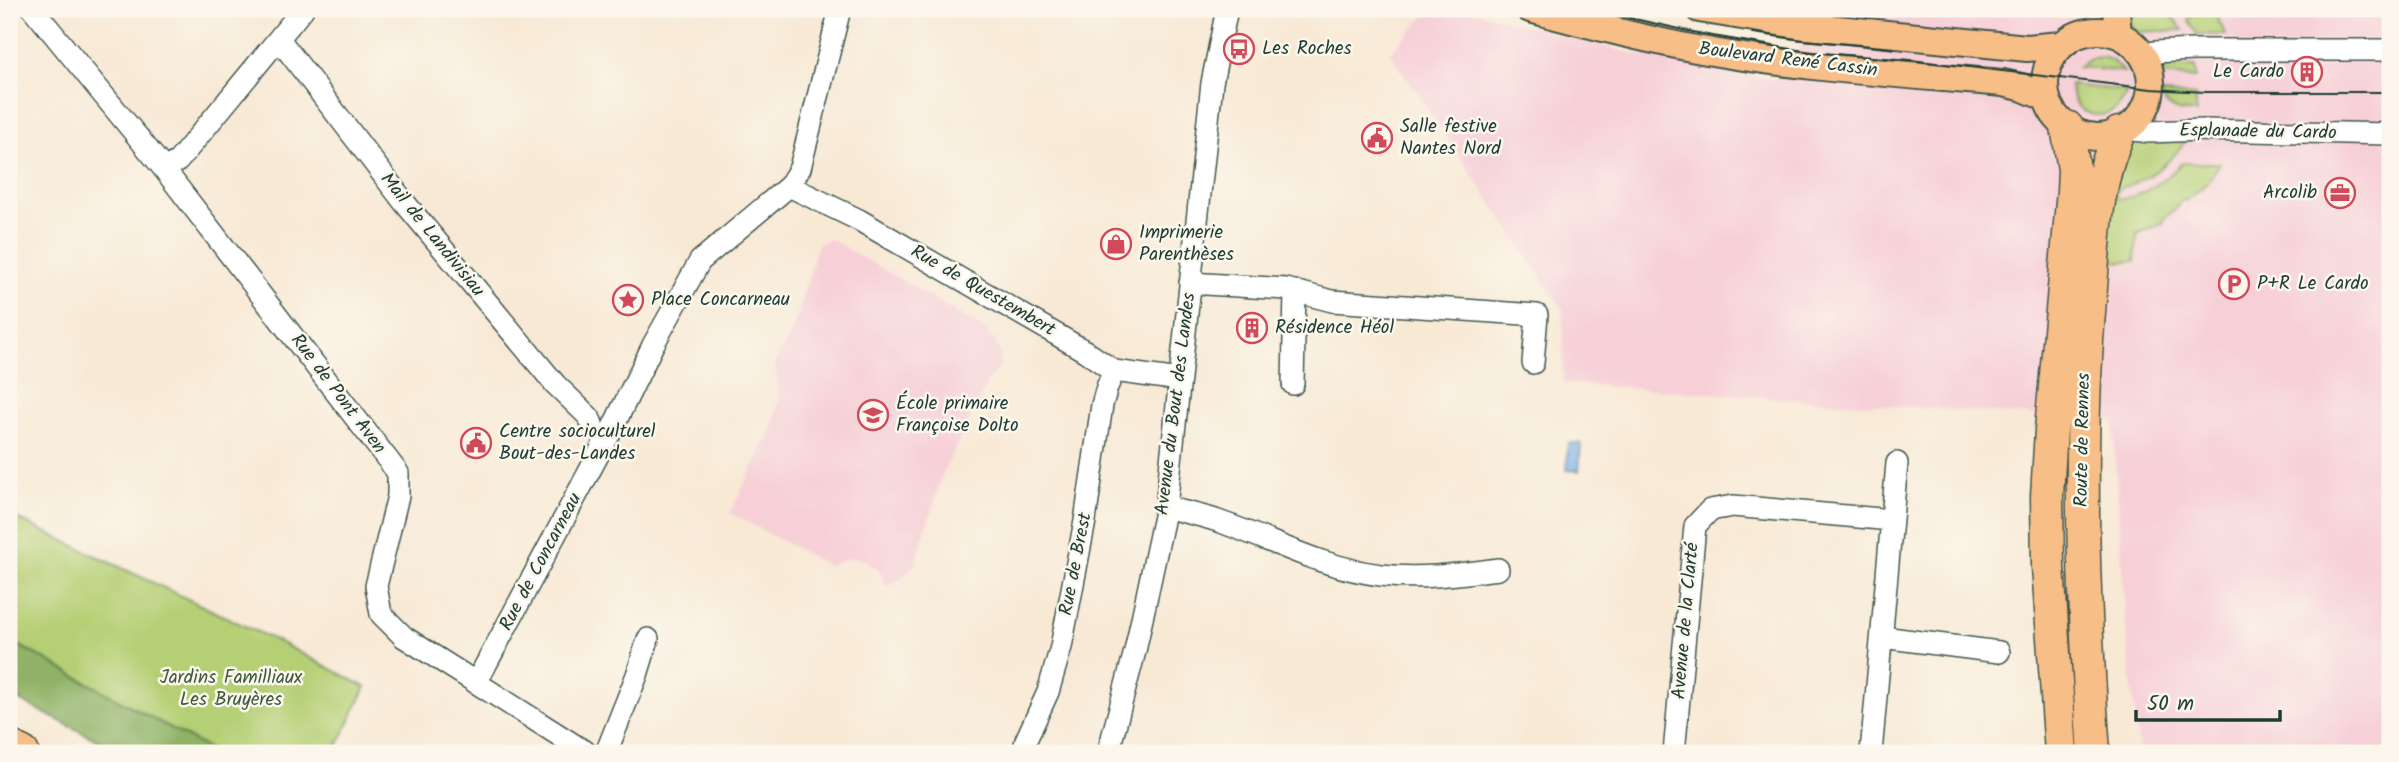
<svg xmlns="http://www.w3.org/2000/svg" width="2399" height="762" font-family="Kalam,sans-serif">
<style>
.built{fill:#f6cfd7}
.green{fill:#b5cf74;stroke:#6a8654;stroke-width:2}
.forest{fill:#90b266;stroke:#58784d;stroke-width:2}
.water{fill:#79ade6;stroke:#4c758d;stroke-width:2}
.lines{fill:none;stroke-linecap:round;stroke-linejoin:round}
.minor-casing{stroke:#40574c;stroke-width:24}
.major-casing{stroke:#40574c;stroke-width:30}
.highway-casing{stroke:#40574c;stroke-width:35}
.minor{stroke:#fff;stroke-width:21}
.major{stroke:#f7be87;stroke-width:26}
.highway{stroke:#f7be87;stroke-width:32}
.tram{stroke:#1f3d34;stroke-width:2}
.labels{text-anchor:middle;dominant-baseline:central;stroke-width:5;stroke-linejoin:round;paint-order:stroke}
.poi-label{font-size:19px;fill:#1f3d34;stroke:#fbf7ec;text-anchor:start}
.street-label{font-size:19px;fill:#1f3d34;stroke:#fbf7ec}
.park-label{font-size:19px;fill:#3d5a41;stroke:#fbf7ec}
</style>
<rect width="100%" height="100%" fill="#fbf7ec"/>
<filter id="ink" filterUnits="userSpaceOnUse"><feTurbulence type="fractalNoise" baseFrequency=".0143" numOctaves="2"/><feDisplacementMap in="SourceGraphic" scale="14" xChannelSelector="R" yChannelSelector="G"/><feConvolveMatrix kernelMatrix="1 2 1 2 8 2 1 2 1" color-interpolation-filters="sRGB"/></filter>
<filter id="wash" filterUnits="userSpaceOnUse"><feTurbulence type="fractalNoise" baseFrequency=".00686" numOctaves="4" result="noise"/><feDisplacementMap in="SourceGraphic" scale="28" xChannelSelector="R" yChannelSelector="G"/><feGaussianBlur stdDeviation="1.57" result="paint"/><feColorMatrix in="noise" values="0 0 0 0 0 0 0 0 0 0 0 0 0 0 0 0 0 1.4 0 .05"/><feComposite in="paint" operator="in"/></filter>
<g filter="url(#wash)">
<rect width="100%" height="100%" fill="#f8e9d5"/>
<!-- built -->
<path class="built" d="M1431,9H1465L1614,49L1674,62L1776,80L1828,9H2390V753H2139L2126,629L2113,421L1563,383V309L1390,53Z
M830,239L989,331L987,335L995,340L1001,354L999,367L989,379L943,473L915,564L901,579L885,587L884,579L878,570L863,559L849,558L829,566L730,513L771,431L779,399L775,362L793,329L818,244Z"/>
<!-- green -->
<path class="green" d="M2130,9H2166L2183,30L2137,32L2131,26Z
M2200,9H2213L2226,35L2197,34L2188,19Z
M2102,57L2111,60L2124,72L2077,67L2093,58Z
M2168,67H2195L2196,78L2159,75L2162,70Z
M2070,85L2127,91C2115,126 2073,122 2070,85Z
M2160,94L2196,96V113C2179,112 2167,111 2160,94Z
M2188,137C2170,164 2150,179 2118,189L2116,199C2141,199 2165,180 2182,163H2220L2207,183L2186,201L2183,199L2177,205L2178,207L2163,219L2164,222L2137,234L2135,261L2103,262L2107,202L2130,145L2143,140Z
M9,515L281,643L366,687L334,753H216L9,640Z"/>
<!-- forest -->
<path class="forest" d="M9,640L216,753H122L9,695Z"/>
<!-- water -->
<path class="water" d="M1568,443H1581L1579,471L1567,470Z"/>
</g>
<g filter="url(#ink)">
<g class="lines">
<!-- minor casing -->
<g class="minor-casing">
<path id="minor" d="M33,9L164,169L398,473V496L376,586L381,614L404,637L587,753
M279,39L404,202L555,384L589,417L592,424
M2143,56L2154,52L2193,50H2390
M2126,129L2149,132L2203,130L2390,134
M164,169L178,161L303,9
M789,186L859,220L1085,351L1114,371L1180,380
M1190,283L1286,289L1332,301L1537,315L1533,363
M1293,384L1295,291
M1166,507C1183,512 1201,515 1218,521C1273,540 1322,568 1381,575C1420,580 1460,574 1498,569
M1882,637L1999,652
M476,683L612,429L653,345L700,261L789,186L800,168L840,9
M606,753L637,675L648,639
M1023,753L1026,740L1048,692L1061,647L1085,521L1102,405L1107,387L1114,371
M1108,753L1135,651L1166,507L1212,83L1227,9
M1674,753L1695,526L1710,510L1733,506L1892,520
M1871,753L1897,463"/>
</g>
<!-- major casing -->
<g class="major-casing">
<path id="major" d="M1530,9C1585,24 1640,38 1696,49C1797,68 1901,74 2003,83L2021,87L2047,98
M1699,9L1797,25L2027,48L2061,45
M2116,9L2118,34
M2045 84a53 53 0 1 1 106 0a53 53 0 1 1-106 0Z"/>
</g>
<!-- highway casing -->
<g class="highway-casing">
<path id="highway" d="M9,746L23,753
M2061,753L2048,567L2047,496L2051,429L2073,191L2074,169L2067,127
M2094,753C2083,597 2077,444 2091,288C2095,234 2096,182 2119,133"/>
</g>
<!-- minor -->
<use href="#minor" class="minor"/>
<!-- major -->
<use href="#major" class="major"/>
<!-- highway -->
<use href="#highway" class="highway"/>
<!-- tram -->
<path class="tram" d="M1589,9L1707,35L1809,52L1911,60L2151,89L2206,92H2390
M1631,9L1660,15
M1753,33L1802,40L1895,48"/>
</g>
</g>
<!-- icons -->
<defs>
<g id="bus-ring" transform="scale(1.575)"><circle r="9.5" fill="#fbf7ec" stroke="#d1495b" stroke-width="1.5"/><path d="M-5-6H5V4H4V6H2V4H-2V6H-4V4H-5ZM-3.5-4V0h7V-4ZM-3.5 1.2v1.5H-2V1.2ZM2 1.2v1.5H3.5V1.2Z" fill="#d1495b"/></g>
<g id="building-ring" transform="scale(1.575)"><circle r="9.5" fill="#fbf7ec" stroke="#d1495b" stroke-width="1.5"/><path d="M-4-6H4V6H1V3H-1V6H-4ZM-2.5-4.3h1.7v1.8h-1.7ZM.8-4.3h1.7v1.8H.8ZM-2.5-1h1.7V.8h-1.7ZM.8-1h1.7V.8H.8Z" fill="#d1495b"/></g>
<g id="civic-ring" transform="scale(1.575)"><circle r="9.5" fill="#fbf7ec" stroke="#d1495b" stroke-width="1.5"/><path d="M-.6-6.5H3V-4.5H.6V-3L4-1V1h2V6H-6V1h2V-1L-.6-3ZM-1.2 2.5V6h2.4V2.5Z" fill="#d1495b"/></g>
<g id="office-ring" transform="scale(1.575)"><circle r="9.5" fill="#fbf7ec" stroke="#d1495b" stroke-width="1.5"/><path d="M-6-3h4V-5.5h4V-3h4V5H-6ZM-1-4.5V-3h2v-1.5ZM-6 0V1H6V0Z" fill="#d1495b"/></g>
<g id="shop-ring" transform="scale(1.575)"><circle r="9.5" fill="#fbf7ec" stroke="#d1495b" stroke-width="1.5"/><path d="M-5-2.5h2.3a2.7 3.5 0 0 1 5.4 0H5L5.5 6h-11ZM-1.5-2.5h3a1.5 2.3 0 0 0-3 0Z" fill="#d1495b"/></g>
<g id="parking-ring" transform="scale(1.575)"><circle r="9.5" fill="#fbf7ec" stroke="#d1495b" stroke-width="1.5"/><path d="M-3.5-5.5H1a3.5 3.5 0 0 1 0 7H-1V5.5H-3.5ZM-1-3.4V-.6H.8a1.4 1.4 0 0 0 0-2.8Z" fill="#d1495b"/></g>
<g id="sight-ring" transform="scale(1.575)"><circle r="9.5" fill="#fbf7ec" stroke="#d1495b" stroke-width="1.5"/><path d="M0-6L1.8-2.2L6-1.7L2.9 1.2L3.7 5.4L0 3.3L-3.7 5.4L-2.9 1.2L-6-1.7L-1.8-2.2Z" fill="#d1495b"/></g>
<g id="school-ring" transform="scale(1.575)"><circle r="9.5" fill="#fbf7ec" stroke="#d1495b" stroke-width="1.5"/><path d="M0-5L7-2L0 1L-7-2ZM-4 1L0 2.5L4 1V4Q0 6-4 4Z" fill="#d1495b"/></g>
</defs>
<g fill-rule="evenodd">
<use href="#bus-ring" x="1239" y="49"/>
<use href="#building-ring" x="2307" y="72"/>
<use href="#civic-ring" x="1377" y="138"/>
<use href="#office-ring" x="2340" y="193"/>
<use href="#shop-ring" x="1116" y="244"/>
<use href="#parking-ring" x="2234" y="284"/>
<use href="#sight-ring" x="628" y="300"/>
<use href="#building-ring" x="1252" y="328"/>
<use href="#school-ring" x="873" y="415"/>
<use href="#civic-ring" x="476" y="443"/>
</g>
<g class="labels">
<!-- poi labels -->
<g class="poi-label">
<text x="1262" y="49">Les Roches</text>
<text x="2284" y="72" text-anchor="end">Le Cardo</text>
<text x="1400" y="127">Salle festive<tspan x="1400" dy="22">Nantes Nord</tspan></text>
<text x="2317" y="193" text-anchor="end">Arcolib</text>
<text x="1139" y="233">Imprimerie<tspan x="1139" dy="22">Parenthèses</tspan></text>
<text x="2257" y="284">P+R Le Cardo</text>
<text x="651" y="300">Place Concarneau</text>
<text x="1275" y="328">Résidence Héol</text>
<text x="896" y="404">École primaire<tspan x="896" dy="22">Françoise Dolto</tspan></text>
<text x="499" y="432">Centre socioculturel<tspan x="499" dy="22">Bout-des-Landes</tspan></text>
</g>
<!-- street labels -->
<g class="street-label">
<text transform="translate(1788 60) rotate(7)">Boulevard René Cassin</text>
<text transform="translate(2258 132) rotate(1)">Esplanade du Cardo</text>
<text transform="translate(432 235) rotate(51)">Mail de Landivisiau</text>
<text transform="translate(983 291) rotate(30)">Rue de Questembert</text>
<text transform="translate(338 394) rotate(53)">Rue de Pont Aven</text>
<text transform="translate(1176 404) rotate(-83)">Avenue du Bout des Landes</text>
<text transform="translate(2083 440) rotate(-89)">Route de Rennes</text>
<text transform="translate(541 562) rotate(-62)">Rue de Concarneau</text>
<text transform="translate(1076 564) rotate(-79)">Rue de Brest</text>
<text transform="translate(1686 621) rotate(-85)">Avenue de la Clarté</text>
</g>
<!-- park labels -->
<g class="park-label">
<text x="231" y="678">Jardins Familliaux<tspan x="231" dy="22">Les Bruyères</tspan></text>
</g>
</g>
<!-- margin -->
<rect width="2399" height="762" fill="none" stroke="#fbf7ec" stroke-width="35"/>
<!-- scale -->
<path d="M2136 710v10h144v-10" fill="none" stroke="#1f3d34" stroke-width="3.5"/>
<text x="2147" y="710" font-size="21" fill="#1f3d34" stroke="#fbf7ec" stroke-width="5" paint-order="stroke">50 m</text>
</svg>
